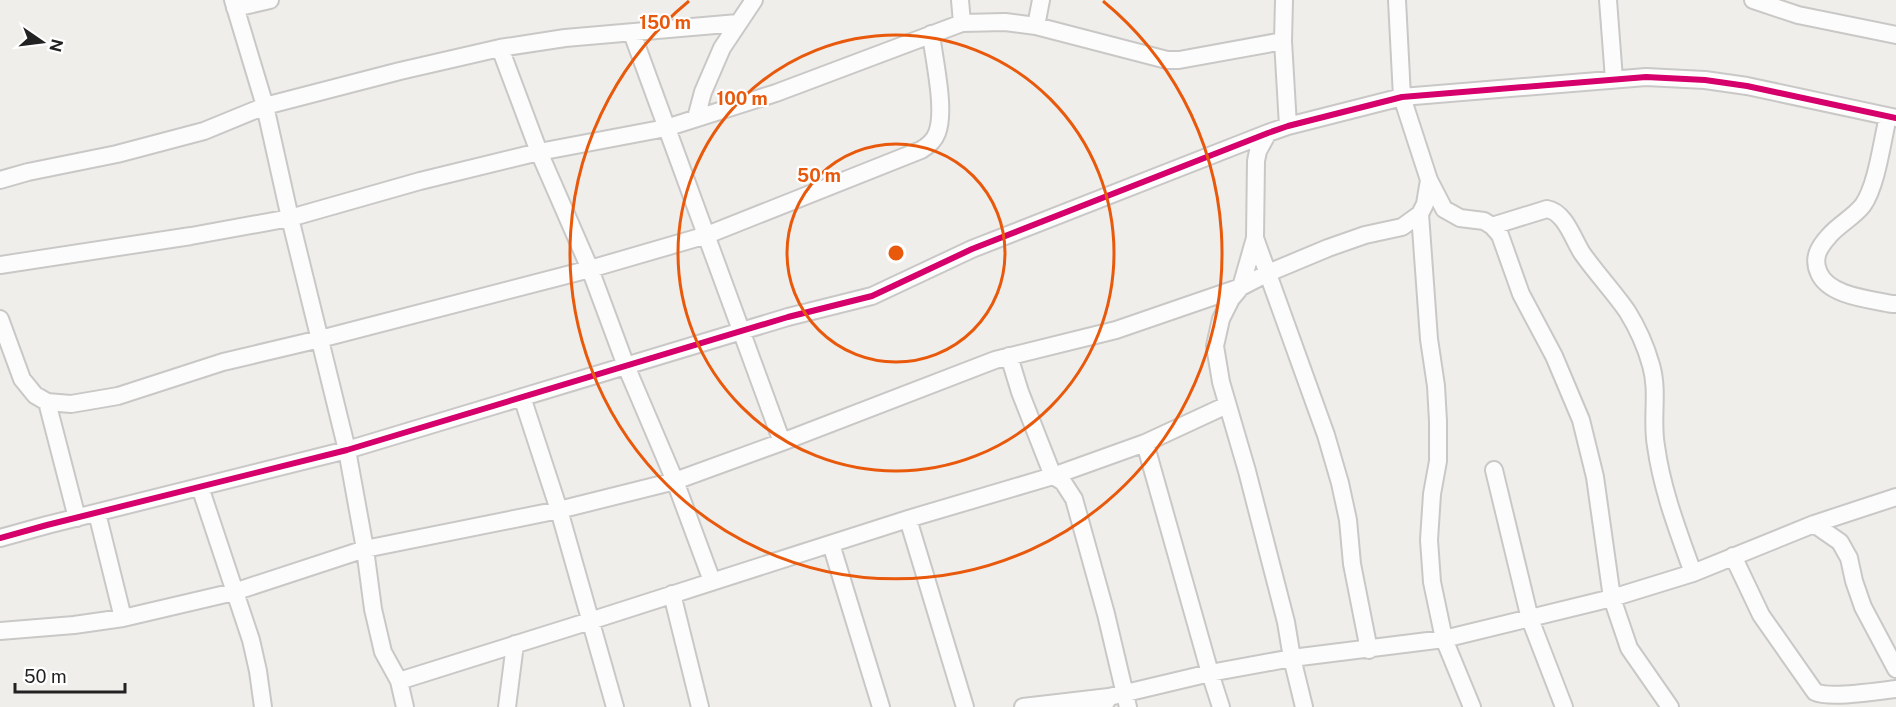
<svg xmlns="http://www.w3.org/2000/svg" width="1896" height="707" font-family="'Public Sans',sans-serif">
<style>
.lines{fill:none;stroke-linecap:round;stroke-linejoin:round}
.minor-casing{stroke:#c9c8c7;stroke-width:20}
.minor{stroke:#fdfcfc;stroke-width:16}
.cycleway-casing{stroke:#fff;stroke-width:10}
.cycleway{stroke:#d6006c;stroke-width:6}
.ring{fill:none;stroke:#e8590c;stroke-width:3}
.centre{fill:#e8590c;stroke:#fff;stroke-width:3}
.ring-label{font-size:18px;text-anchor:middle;font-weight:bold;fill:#e8590c;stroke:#fff;stroke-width:4.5;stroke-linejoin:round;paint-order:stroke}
</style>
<rect width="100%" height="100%" fill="#f0eeeb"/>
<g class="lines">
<!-- minor casing -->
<g class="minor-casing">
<path id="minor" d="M233,0L265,106L290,218L347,450L365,549L373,609L383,652L399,681L405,707
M960,0L962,23
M1284,0L1283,41L1288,126
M1397,0L1402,97L1429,180L1425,204L1420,214L1429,339L1436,386L1438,421V461L1432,494L1429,540L1432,582L1444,639L1472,707
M1608,0L1614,79
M1753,0L1798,15L1896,35
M235,8L270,0
M1036,26L1041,0
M632,33L782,442
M500,48L539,152L590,269L626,366L675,481L712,581
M1888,117C1882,141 1877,185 1863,205C1854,217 1838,225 1829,236C1819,247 1812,258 1819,273C1829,296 1869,299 1892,304H1896
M696,118L703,92L722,48L754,0
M1268,133L1258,151L1256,161L1255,238L1241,287L1231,299L1221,319L1215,346L1221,382L1247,471L1286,622L1292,658L1304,707
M0,180L28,172L117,154L204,131L265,106L400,71L500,48L565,38L738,23
M1429,180L1444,209L1460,218L1484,221L1492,226L1500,235L1521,294L1554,356L1581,420L1595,477L1612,598L1629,648L1670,707
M1492,226L1547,209C1565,212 1573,239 1582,253C1596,273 1613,291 1627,311C1637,327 1646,347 1651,365C1659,392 1651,419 1656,446C1662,490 1678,531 1693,573
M1255,238L1326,435L1340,483L1348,520L1352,564L1369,650
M0,265L191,236L290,218L420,181L539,152L666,128L776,93L962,23L1005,22L1036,26L1167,60H1179L1283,41
M0,319L22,379L35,395L47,402L71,404L118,396L223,362L320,339L590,269L707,235L921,150C928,146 934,141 937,133C946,110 934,60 931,34
M1009,356L1020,392L1053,476L1063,482L1074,499L1106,614L1128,707
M522,397L559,510L615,707
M47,402L77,518
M1145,443L1210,673L1221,707
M1494,470L1530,619L1564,707
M200,487L251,640L258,671L263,707
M97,513L123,618
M908,519L965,707
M1814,524L1840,542L1849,558L1854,581L1863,607L1896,669
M0,538L47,525L347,450L788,317L872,296L972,249L1268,133L1288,126L1402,97L1646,77L1705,80L1747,86L1896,118
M831,544L881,707
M1733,556L1761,615L1815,692C1830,699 1878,691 1896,689
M672,594L700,707
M0,631L74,625L123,618L234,592L365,549L559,510L675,481L782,442L995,360L1116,330L1241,287L1268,273L1328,248L1365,235L1402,227L1420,214
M399,681L590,621L908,519L1053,476L1145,443L1227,405
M507,707L515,644
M1023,707L1109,697
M1103,707L1109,697L1210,673L1292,658L1444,639L1612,598L1693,573L1814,524L1896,497"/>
</g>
<!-- minor -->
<use href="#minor" class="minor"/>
<!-- cycleway casing -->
<g class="cycleway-casing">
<path id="cycleway" d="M0,538L47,525L347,450L788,317L872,296L972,249L1268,133L1288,126L1402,97L1646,77L1705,80L1747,86L1896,118"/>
</g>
<!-- cycleway -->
<use href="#cycleway" class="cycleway"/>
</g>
<!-- distance rings -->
<g class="ring">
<circle cx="896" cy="253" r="109"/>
<circle cx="896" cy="253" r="218"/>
<path d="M1103 1A326 326 0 1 1 689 1"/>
</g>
<circle cx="896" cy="253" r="9" class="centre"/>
<g class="ring-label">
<text x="665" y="29">150 m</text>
<text x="742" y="105">100 m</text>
<text x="819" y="182">50 m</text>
</g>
<!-- north arrow -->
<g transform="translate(42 42) rotate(104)" stroke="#ffffff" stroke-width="4.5" paint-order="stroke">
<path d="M0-4.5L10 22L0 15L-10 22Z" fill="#222222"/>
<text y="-9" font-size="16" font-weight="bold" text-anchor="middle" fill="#222222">N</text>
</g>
<!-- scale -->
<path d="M15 683v9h110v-9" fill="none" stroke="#222222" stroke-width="3"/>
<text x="24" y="683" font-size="18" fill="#222222" stroke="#ffffff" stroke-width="4.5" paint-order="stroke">50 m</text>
</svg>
